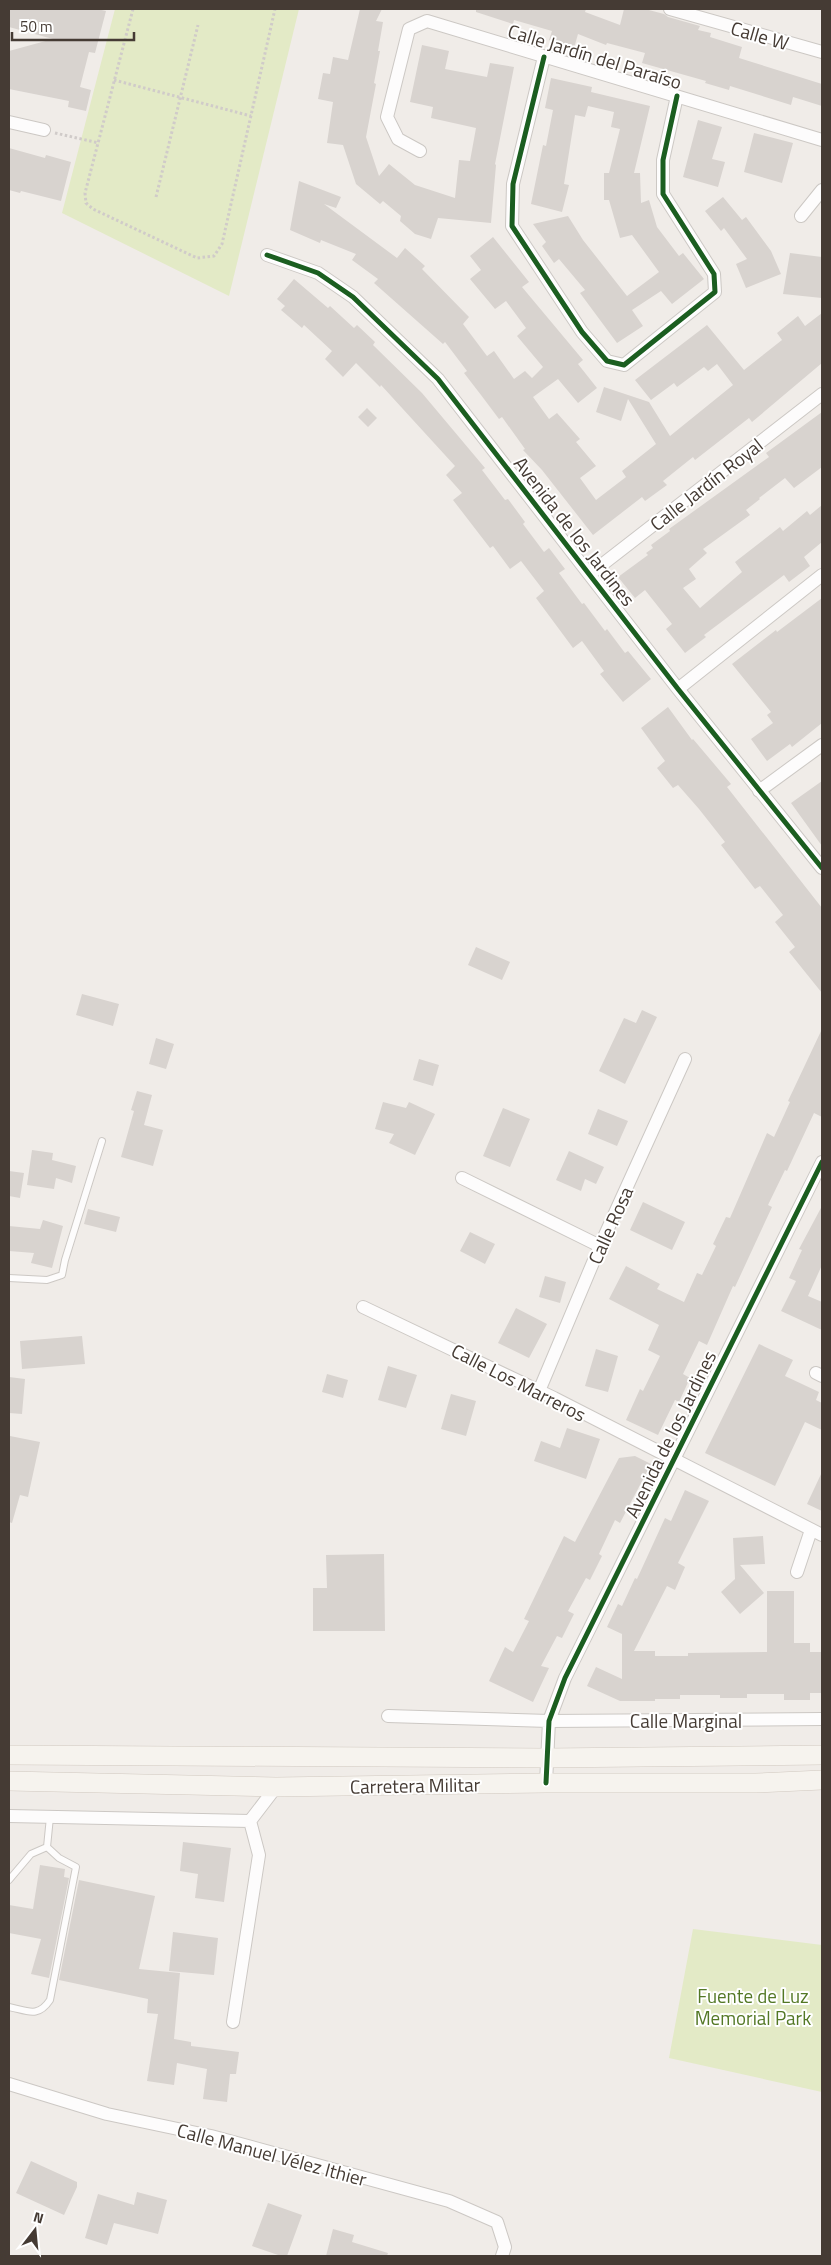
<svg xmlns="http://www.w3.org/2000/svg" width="831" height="2265" font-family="'Titillium Web',sans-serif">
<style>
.green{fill:#e3eac6}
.building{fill:#d8d3cf}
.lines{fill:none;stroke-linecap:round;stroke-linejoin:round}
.lane-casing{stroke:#ccc8c4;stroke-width:8}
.street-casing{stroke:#ccc8c4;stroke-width:14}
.secondary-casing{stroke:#d1c9c0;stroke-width:20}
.path{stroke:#d0cbc9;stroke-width:3;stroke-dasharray:2.5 2.5;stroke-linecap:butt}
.lane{stroke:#fdfcfc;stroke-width:6}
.street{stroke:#fdfcfc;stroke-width:12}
.secondary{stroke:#f6f3ee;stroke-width:19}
.cycleway-casing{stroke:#fff;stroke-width:8}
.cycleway{stroke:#1b5e20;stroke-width:5}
.labels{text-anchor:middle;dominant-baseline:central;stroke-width:4;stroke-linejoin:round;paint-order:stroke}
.street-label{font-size:19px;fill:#453b34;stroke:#fff}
.park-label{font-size:19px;fill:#537825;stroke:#fff}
</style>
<rect width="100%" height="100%" fill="#f0ece8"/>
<!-- green -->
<path class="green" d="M115,9H299L229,296L62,213Z
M693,1929L822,1945V2092L669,2058Z"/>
<!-- building -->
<path class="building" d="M9,9H97L106,11L95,53L89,52L80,87L91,90L86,111L68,107L69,101L9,89V51L53,39L9,27Z
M360,9H382L376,21L383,22L378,51H380L374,83L376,84L366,137L379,176L389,164L415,185L455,198L459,160L470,161L476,128L431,118L433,107L410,102L422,45L449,51L445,69L487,77L490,63L514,67L495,164L496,165L491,223L438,218L431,239L415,234L400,221L401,216L383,201L380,204L356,184L343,145L327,143L333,102L318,99L323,73L330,74L333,57L348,60Z
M476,9H586L585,12L620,25L624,9H645L664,14L668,17L700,26L698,30L711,33L710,37L742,47L739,58L822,84V106L793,97L791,105L730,86L729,90L705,83L706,81L642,63L645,53L607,43L606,45L578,34L574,48L549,40L552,31L514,20L513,24L476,12Z
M551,78L592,87L591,92L650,106L634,173H640L641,203L649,200L657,227L679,256L683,253L704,279L672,304L661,291L632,310L643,326L617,343L580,293L585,290L559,259L554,263L542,246L546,242L533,224L568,216L583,240L627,296L659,272L632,235L620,238L609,200H604V173H609L620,129L611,127L614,112L588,106L585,117L575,115L564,184L569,185L562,212L531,204L543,145L546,146L553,110L545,108Z
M698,120L722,127L712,159L725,162L718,187L683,177Z
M754,133L793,143L782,183L744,172Z
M9,148L45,158L46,155L71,162L61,201L21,191L20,193L9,190Z
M299,181L341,197L336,208L324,204L397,258L405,248L425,266L422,269L469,317L463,324L487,356L494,351L514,379L525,371L532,378L543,367L517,336L526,328L506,301L495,309L470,279L481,270L470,256L493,237L529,282L522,287L583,360L578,364L597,388L578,403L558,379L533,397L549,419L557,413L580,439L576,442L596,466L580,478L596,500L626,477L622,471L656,444L628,399L621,421L596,412L604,387L649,402L670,436L733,385L717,364L708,371L704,367L677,387L674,383L651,400L635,380L707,325L744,370L782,340L777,333L798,316L805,326L822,313V363L752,422L749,418L695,460L693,457L663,481L667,485L645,501L642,497L593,535L542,470L523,450L525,449L502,417L499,419L481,395L464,373L467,371L445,342L443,344L374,283L378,279L352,260L356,254L321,240L320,243L290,230Z
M723,197L742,220L746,217L771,251L781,274L746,288L736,264L747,259L724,228L721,231L705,211Z
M790,253L822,257V298L783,294Z
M294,279L328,308L330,306L354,328L357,325L375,342L373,345L422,393L485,468L482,470L505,500L508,499L525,522L523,524L544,552L549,548L565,569L559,573L582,604L584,603L605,631L607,629L625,653L628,651L651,679L623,702L600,674L604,671L582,641L573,648L536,598L544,591L521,561L510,569L493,546L490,548L453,500L462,493L446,475L455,466L381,385L380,387L356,363L343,377L325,359L332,351L304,325L302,328L281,310L285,306L277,299Z
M367,408L377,418L368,427L358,417Z
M822,412V467L794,488L785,478L759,498L760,499L746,510L750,515L703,549L707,553L689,569L696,579L683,588L700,608L742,572L735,562L780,527L783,531L807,511L810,515L822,505V542L804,557L810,566L789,582L784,575L704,635L706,637L685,653L666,629L672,624L645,590L635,598L618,577L648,555L646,553L653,548L651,545L670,531L669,529L769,457L766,453Z
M822,598V723L792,747L790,744L767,761L751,739L773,723L767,715L771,712L732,664L776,630L777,632Z
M668,707L692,740L693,739L731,784L727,787L822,908V993L789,952L795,947L775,922L783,915L760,886L755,889L721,845L725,842L699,809L678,785L673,788L657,768L665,761L641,728Z
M822,781V846L791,803Z
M476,947L510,962L502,980L468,965Z
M82,994L119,1004L113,1026L76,1015Z
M642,1010L657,1017L625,1084L599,1071L624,1018L636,1023Z
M822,1029V1117L814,1113L787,1171L785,1170L768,1205L772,1207L735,1287L733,1286L707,1345L699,1341L683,1374L690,1378L679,1402L675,1400L658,1435L626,1420L640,1389L643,1391L660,1356L648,1350L659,1325L609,1299L626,1266L660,1284L657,1289L684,1302L697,1273L702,1275L716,1246L713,1244L726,1217L730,1218L767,1133L774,1137L790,1102L788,1101Z
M156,1038L174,1044L166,1069L149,1064Z
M419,1059L439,1065L433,1086L413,1080Z
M137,1091L152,1095L144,1125L163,1130L153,1166L121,1157L134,1111L131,1110Z
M383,1102L406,1108L409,1102L435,1114L415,1155L389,1143L394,1134L375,1129Z
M503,1108L530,1119L510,1167L483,1156Z
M598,1109L628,1121L617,1146L588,1134Z
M32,1150L53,1153L52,1160L76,1166L72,1183L56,1178L54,1189L27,1185Z
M569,1151L604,1167L596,1184L585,1179L581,1191L556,1180Z
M9,1171L24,1173L20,1198L9,1196Z
M643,1202L685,1222L672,1250L630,1230Z
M822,1206V1265L808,1296L822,1302V1330L781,1311L796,1281L789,1278L802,1250L799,1249Z
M88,1209L120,1217L116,1232L84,1224Z
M43,1220L63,1226L52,1268L31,1263L34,1253L9,1251V1226L40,1229Z
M470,1232L495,1244L485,1264L460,1251Z
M545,1276L566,1282L560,1303L539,1297Z
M516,1308L547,1324L529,1358L498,1343Z
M82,1336L85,1364L22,1369L20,1341Z
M759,1344L793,1360L785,1376L819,1392L816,1400L822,1403V1430L805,1422L775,1486L705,1453Z
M596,1349L618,1356L608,1392L585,1386Z
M388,1366L417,1375L406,1408L378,1400Z
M327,1374L348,1380L343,1398L322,1392Z
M9,1377L25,1379L22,1414L9,1413Z
M451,1394L476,1401L466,1436L441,1429Z
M567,1428L600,1439L586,1479L534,1461L541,1441L560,1448Z
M10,1436L40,1442L28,1497L20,1495L12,1523L9,1522Z
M635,1456L651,1464L620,1523L615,1520L599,1554L602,1556L590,1580L586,1578L568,1611L574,1614L562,1638L557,1636L541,1666L549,1668L533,1702L489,1681L505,1647L513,1652L529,1621L524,1619L564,1536L575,1542L619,1458Z
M822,1472V1511L807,1504Z
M685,1490L709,1501L678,1563L685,1567L675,1590L667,1586L634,1651H655V1656H688V1653L767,1652V1591H794V1643H810V1652H822V1693H810V1700H784V1694H747V1698H720V1695H680V1699H655V1701H620L587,1686L596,1667L622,1679V1634L607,1627L618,1604L622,1606L635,1578L637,1579L665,1518L671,1521Z
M763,1536L765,1564L740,1565L764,1593L740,1614L721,1592L735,1579L733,1538Z
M384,1554L385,1631H313V1588H327L326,1555Z
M183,1842L231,1848L224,1902L195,1898L198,1874L180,1871Z
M40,1865L65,1869L64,1877L69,1878L49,1978L31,1974L41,1939L9,1933V1905L33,1909Z
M79,1880L155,1896L139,1969L180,1973L174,2039L191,2042V2046L239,2052L236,2074H230L227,2102L203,2099L207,2069L177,2063L174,2085L147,2081L158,2014L147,2013L148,1999L59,1980Z
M173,1932L218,1938L214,1975L169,1971Z
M31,2161L77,2182V2187L64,2215L16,2193Z
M137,2192L167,2200L158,2234L114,2223L107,2245L85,2238L98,2194L134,2205Z
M268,2203L302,2215L287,2256H281L252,2246Z
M333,2229L354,2235L352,2242L388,2253L387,2256H326Z"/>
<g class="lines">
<!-- lane casing -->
<g class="lane-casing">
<path id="lane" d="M9,1278L47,1280L62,1275L65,1260L102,1141
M47,1847L50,1817
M9,1880L31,1854L47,1847
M9,2007C28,2011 38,2018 50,2000L76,1867L59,1858L47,1847"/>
</g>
<!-- street casing -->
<g class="street-casing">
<path id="street" d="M670,9L822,52
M544,57L513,184L512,226L582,332L607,361L624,365L715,292L714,274L663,194V160L677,96
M9,122L44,130
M420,151L398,139L387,117L409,29L427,21L822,140
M801,216L822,190
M267,255L318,273L353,297L438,379L678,689L822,868
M590,574L822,394
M678,689L822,575
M759,791L822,745
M462,1178L600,1246
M363,1307L554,1398L822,1535
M816,1373L822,1376
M539,1391L600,1246L685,1059
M797,1572L811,1530
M388,1716L549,1721L822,1719
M546,1783L549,1721L565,1678L822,1162
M9,1816L250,1821
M250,1821L276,1787
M233,2022L259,1855L250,1821
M9,2084L107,2114L211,2136L449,2201L497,2222L505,2247L502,2256"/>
</g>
<!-- secondary casing -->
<g class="secondary-casing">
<path id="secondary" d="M9,1755L546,1758L822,1755
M9,1781L276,1787L546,1783H756L822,1780"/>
</g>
<!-- path -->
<path class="path" d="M133,9L85,193L86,203L93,209L197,258L214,256L222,244L275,9
M114,80L251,116
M55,133L99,143
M156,197L198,25"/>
<!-- lane -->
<use href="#lane" class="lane"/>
<!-- street -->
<use href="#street" class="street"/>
<!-- secondary -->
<use href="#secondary" class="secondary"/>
<!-- cycleway casing -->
<g class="cycleway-casing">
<path id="cycleway" d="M544,57L513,184L512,226L582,332L607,361L624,365L715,292L714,274L663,194V160L677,96
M267,255L318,273L353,297L438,379L678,689L822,868
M546,1783L549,1721L565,1678L822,1162"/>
</g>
<!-- cycleway -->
<use href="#cycleway" class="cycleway"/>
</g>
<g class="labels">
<!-- street labels -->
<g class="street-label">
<text transform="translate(760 35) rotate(16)">Calle W</text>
<text transform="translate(595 56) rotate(17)">Calle Jardín del Paraíso</text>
<text transform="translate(706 484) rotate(-38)">Calle Jardín Royal</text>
<text transform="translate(575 531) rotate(52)">Avenida de los Jardines</text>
<text transform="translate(610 1225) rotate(-66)">Calle Rosa</text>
<text transform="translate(519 1382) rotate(27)">Calle Los Marreros</text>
<text transform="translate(670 1434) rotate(-64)">Avenida de los Jardines</text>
<text x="686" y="1720">Calle Marginal</text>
<text transform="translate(415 1785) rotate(-1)">Carretera Militar</text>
<text transform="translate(272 2154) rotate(15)">Calle Manuel Vélez Ithier</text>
</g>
<!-- park labels -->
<g class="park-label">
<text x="753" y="1995">Fuente de Luz<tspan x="753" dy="22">Memorial Park</tspan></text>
</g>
</g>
<!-- border -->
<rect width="831" height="2265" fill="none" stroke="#453b34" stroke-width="20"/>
<!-- north arrow -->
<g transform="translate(35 2230) rotate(16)" stroke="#ffffff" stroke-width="4" paint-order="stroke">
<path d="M0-4L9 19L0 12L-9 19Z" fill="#453b34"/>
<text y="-8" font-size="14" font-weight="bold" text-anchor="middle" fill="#453b34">N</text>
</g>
<!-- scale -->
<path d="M12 32v8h122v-8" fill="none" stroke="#453b34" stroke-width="2.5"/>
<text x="20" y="32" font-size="15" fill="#453b34" stroke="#ffffff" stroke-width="4" paint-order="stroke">50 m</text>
</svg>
